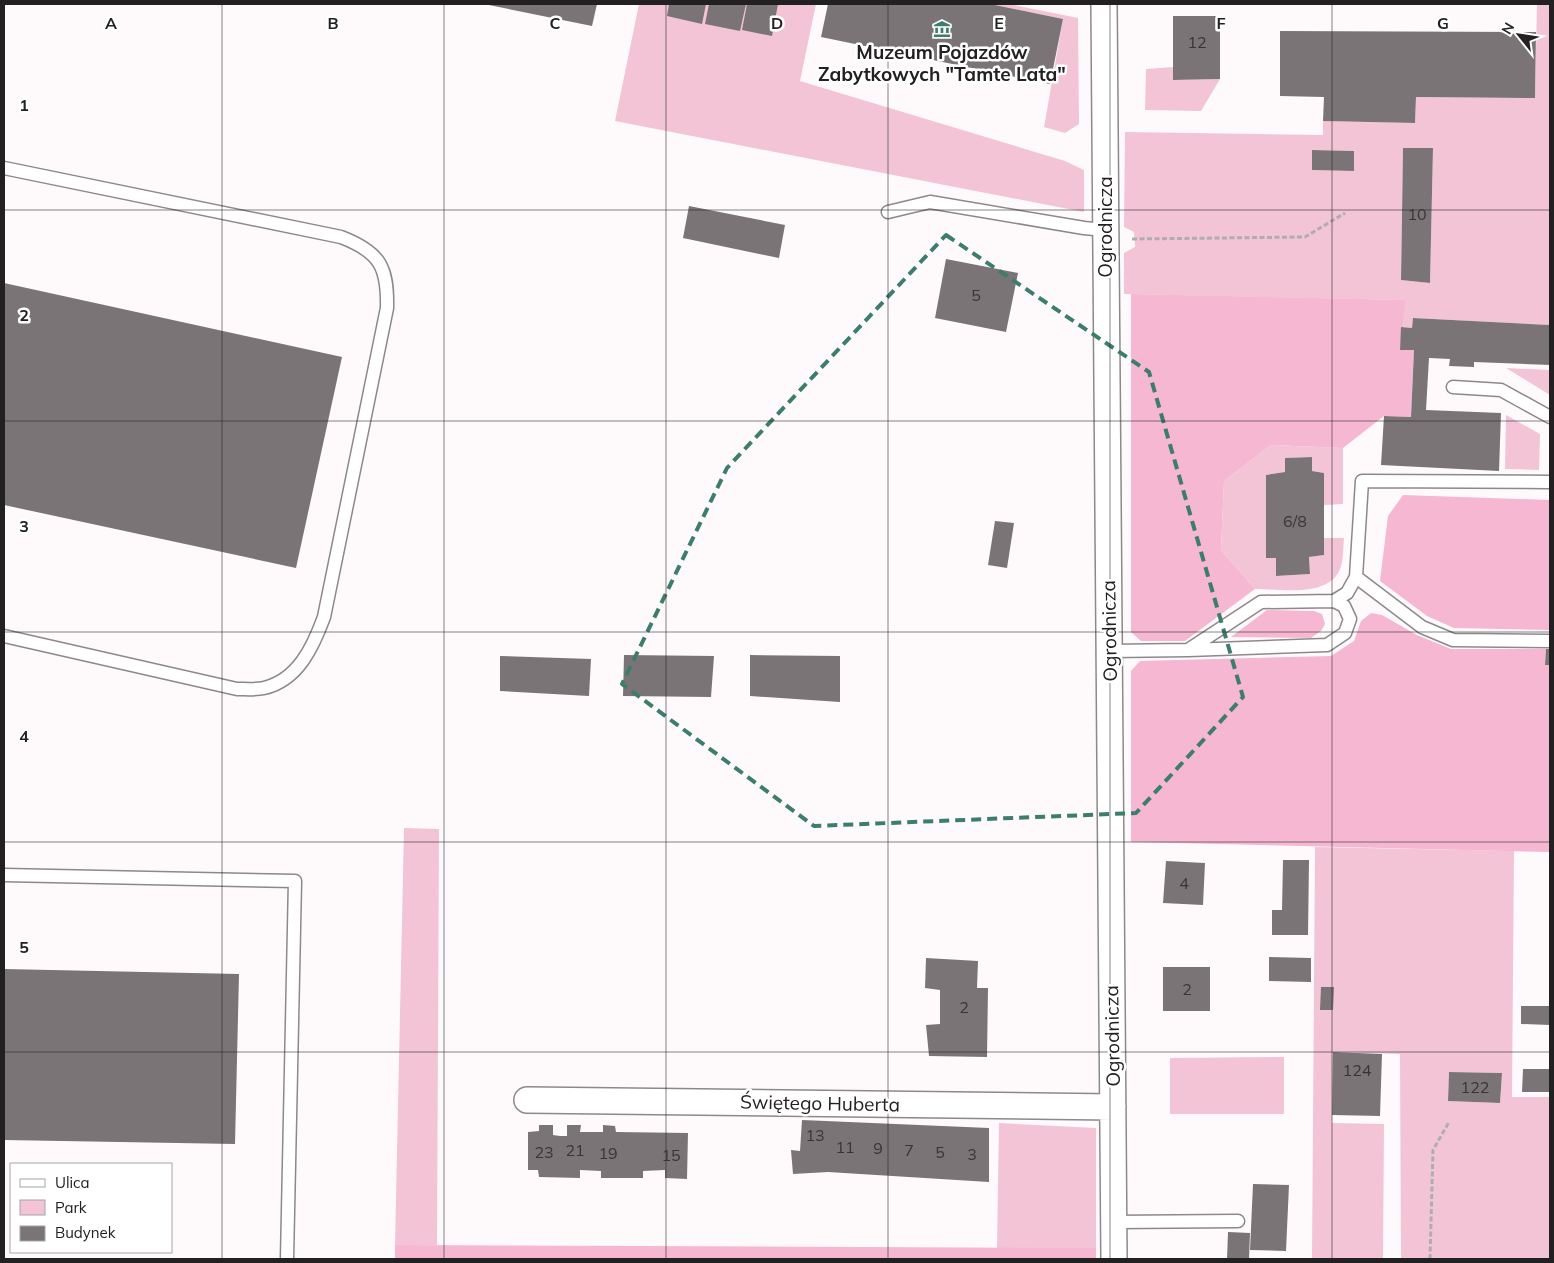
<svg xmlns="http://www.w3.org/2000/svg" width="1554" height="1263" font-family="Mulish,sans-serif">
<style>
.green{fill:#f2c4d6;fill-rule:evenodd}
.forest{fill:#f5b7d1}
.building{fill:#7a7476}
.lines{fill:none;stroke-linecap:round;stroke-linejoin:round}
.service-casing{stroke:#8e888b;stroke-width:15}
.minor-casing{stroke:#8e888b;stroke-width:28}
.path{stroke:#b0adaf;stroke-width:3;stroke-dasharray:5 2.5;stroke-linecap:butt}
.service{stroke:#fff;stroke-width:12}
.minor{stroke:#fff;stroke-width:25}
.marked{fill:none;stroke:#3c7d6d;stroke-width:4;stroke-dasharray:10 6;stroke-linejoin:round}
.grid{fill:none;stroke:#222021;stroke-width:1;stroke-opacity:0.55}
.labels{text-anchor:middle;dominant-baseline:central;stroke-width:5;stroke-linejoin:round;paint-order:stroke}
.number-label{font-size:16px;fill:#383536}
.poi-label{font-size:19px;font-weight:bold;fill:#222021;stroke:#fff}
.street-label{font-size:19px;fill:#222021;stroke:#fff}
.grid-label{font-size:16px;text-anchor:middle;font-weight:bold;fill:#222021;stroke:#fff;stroke-width:5;stroke-linejoin:round;paint-order:stroke}
</style>
<rect width="100%" height="100%" fill="#fefafc"/>
<!-- green -->
<path class="green" d="M639,4H816L800,81L1065,161L1084,170V212L615,121Z
M990,4H1009L1078,18L1079,124L1065,133L1044,127L1063,19Z
M1537,4H1550V325L1413,318L1412,328L1401,327L1404,300L1124,294V253L1135,247L1134,232L1124,227L1125,132L1323,135V121L1415,123L1416,97L1535,98ZM1403,148H1433L1430,283L1401,280ZM1312,150L1354,151V171L1312,170Z
M1173,67V80L1220,79L1201,111L1145,110L1146,69Z
M1506,368L1550,370V395Z
M1506,415L1540,434L1539,470L1505,469Z
M1271,445L1343,448V504L1324,505V473L1312,471V457L1285,458V472L1266,475V558H1276L1277,576L1310,574L1309,557L1324,555V538H1344C1343,547 1344,559 1340,569C1329,598 1280,589 1255,589L1221,550L1224,481Z
M404,828L439,829L437,1245H395Z
M1315,847L1514,851L1512,1097H1550V1259H1401L1400,1054L1334,1052L1332,1123L1384,1124L1383,1259H1312ZM1449,1072L1502,1073L1500,1103L1448,1101Z
M1284,1057V1114H1170V1058Z
M999,1123L1096,1128V1248H997Z"/>
<!-- forest -->
<path class="forest" d="M1131,294L1405,300L1400,350H1414L1411,417L1384,416L1343,448L1271,445L1224,481L1221,550L1255,589L1185,641H1141L1131,632Z
M1403,495L1550,500V630L1454,628L1427,616L1380,581L1388,516Z
M1267,610L1314,611L1322,614L1325,624L1321,631L1311,638L1231,637Z
M1371,613L1382,615L1417,635L1451,649H1546L1545,665H1550V852L1131,842V671L1140,661L1331,656L1354,641L1361,621Z
M395,1245L1096,1248V1259H395Z"/>
<!-- building -->
<path class="building" d="M484,4H597L592,26Z
M669,4H706L702,24L667,16Z
M709,4H746L740,31L705,24Z
M747,4H778L772,36L742,30Z
M828,4H990L1063,19L1050,84L821,37Z
M1173,16H1220V79L1173,80Z
M1280,31L1536,32L1535,98L1416,97L1415,123L1323,121L1324,97L1280,96Z
M1403,148H1433L1430,283L1401,280Z
M1312,150L1354,151V171L1312,170Z
M689,206L785,225L779,258L683,238Z
M946,259L1018,273L1006,332L935,318Z
M4,283L342,357L296,568L4,505Z
M1413,318L1550,325V365L1474,362V367L1449,366L1450,359L1429,358L1426,410L1501,413L1499,471L1381,465L1384,416L1411,417L1414,350H1400L1401,327L1412,328Z
M1312,457V471L1324,473V555L1309,557L1310,574L1276,576V558H1266V475L1285,472V458Z
M995,521L1014,523L1007,568L988,565Z
M1546,649H1550V665H1545Z
M624,655L714,656L711,697L623,696Z
M750,655L840,656V702L750,696Z
M500,656L591,659L589,696L500,691Z
M1283,860H1309L1308,935H1272V910H1282Z
M1166,861L1205,863L1203,905L1163,903Z
M1269,957L1311,958V982L1269,981Z
M926,958L978,961L977,988H988L987,1057L929,1056L926,1025L940,1024V990L925,988Z
M1163,967H1210V1011H1163Z
M4,969L239,974L235,1144L4,1140Z
M1321,987H1334L1333,1010H1320Z
M1521,1006H1550V1025L1521,1024Z
M1333,1052L1382,1054L1380,1116L1332,1115Z
M1523,1069H1550V1092H1522Z
M1449,1072L1502,1073L1500,1103L1448,1101Z
M802,1120L989,1128V1182L828,1172L793,1174L791,1150L800,1151Z
M539,1125H553V1135L560,1136H567V1125H581L580,1132H603V1125L615,1126L616,1132L688,1133L687,1179L665,1178V1170L643,1171V1178H601V1171L580,1170V1178L539,1177L538,1170H528V1132L539,1131Z
M1253,1184L1289,1185L1286,1251L1250,1250Z
M1228,1232L1250,1233L1249,1259H1227Z"/>
<g class="lines">
<!-- service casing -->
<g class="service-casing">
<path id="service" d="M4,168L341,237C380,252 388,267 387,308L324,617C313,647 298,680 264,688C256,690 245,689 237,689L4,636
M888,212L930,202L1084,228L1105,230
M1453,387L1501,390L1550,417
M1356,577L1422,627L1453,640L1550,641
M1188,650L1327,645L1345,633L1350,619L1344,606L1334,601
M1110,651L1188,650L1261,602L1334,601L1347,593L1356,577L1362,481L1550,482
M4,875L295,881L287,1259
M1114,1222L1238,1221"/>
</g>
<!-- minor casing -->
<g class="minor-casing">
<path id="minor" d="M1104,4L1114,1259
M527,1100L1113,1107"/>
</g>
<!-- path -->
<path class="path" d="M1132,239L1305,237L1345,213
M1430,1259L1433,1150L1449,1122"/>
<!-- service -->
<use href="#service" class="service"/>
<!-- minor -->
<use href="#minor" class="minor"/>
</g>
<!-- marked area -->
<path class="marked" d="M946,235L1149,372L1243,697L1136,813L814,826L622,684L727,468Z"/>
<!-- grid -->
<path class="grid" d="M222,4V1259M444,4V1259M666,4V1259M888,4V1259M1110,4V1259M1332,4V1259M4,210H1550M4,421H1550M4,632H1550M4,842H1550M4,1052H1550"/>
<!-- icons -->
<defs>
<g id="museum-bare" transform="scale(1.35)"><path d="M0-6L6-3V-2H-6V-3ZM-5-1h2V3h-2ZM-1-1h2V3h-2ZM3-1h2V3H3ZM-6 4H6V6H-6Z" fill="#3c7d6d" stroke="#fff" stroke-width="2.5" paint-order="stroke"/></g>
</defs>
<g fill-rule="evenodd">
<use href="#museum-bare" x="942" y="29"/>
</g>
<g class="labels">
<!-- number labels -->
<g class="number-label">
<text x="1197" y="42">12</text>
<text x="1417" y="214">10</text>
<text x="976" y="295">5</text>
<text x="1295" y="521">6/8</text>
<text x="1184" y="883">4</text>
<text x="1187" y="989">2</text>
<text x="964" y="1007">2</text>
<text x="1357" y="1070">124</text>
<text x="1475" y="1087">122</text>
<text x="815" y="1135">13</text>
<text x="845" y="1147">11</text>
<text x="878" y="1148">9</text>
<text x="575" y="1150">21</text>
<text x="909" y="1150">7</text>
<text x="544" y="1152">23</text>
<text x="940" y="1152">5</text>
<text x="608" y="1153">19</text>
<text x="972" y="1154">3</text>
<text x="671" y="1155">15</text>
</g>
<!-- poi labels -->
<g class="poi-label">
<text x="942" y="52">Muzeum Pojazdów<tspan x="942" dy="22">Zabytkowych "Tamte Lata"</tspan></text>
</g>
<!-- street labels -->
<g class="street-label">
<text transform="translate(1105 227) rotate(-90)">Ogrodnicza</text>
<text transform="translate(1109 631) rotate(-91)">Ogrodnicza</text>
<text transform="translate(1112 1036) rotate(-91)">Ogrodnicza</text>
<text transform="translate(820 1103) rotate(1)">Świętego Huberta</text>
</g>
</g>
<g class="grid-label">
<text x="111" y="29">A</text>
<text x="333" y="29">B</text>
<text x="555" y="29">C</text>
<text x="777" y="29">D</text>
<text x="999" y="29">E</text>
<text x="1221" y="29">F</text>
<text x="1443" y="29">G</text>
<text x="24" y="111">1</text>
<text x="24" y="321">2</text>
<text x="24" y="532">3</text>
<text x="24" y="742">4</text>
<text x="24" y="953">5</text>
</g>
<!-- border -->
<rect width="1554" height="1263" fill="none" stroke="#222021" stroke-width="10"/>
<!-- legend -->
<rect x="10" y="1163" width="162" height="90" fill="#ffffff" stroke="#a7a6a6"/>
<rect x="20" y="1179" width="25" height="8" fill="#ffffff" stroke="#a7a6a6"/>
<text x="55" y="1188" font-size="15" fill="#222021">Ulica</text>
<rect x="20" y="1200" width="25" height="15" fill="#f2c4d6" stroke="#a7a6a6"/>
<text x="55" y="1213" font-size="15" fill="#222021">Park</text>
<rect x="20" y="1226" width="25" height="15" fill="#7a7476" stroke="#a7a6a6"/>
<text x="55" y="1238" font-size="15" fill="#222021">Budynek</text>
<!-- north arrow -->
<g transform="translate(1519 35) rotate(300)" stroke="#ffffff" stroke-width="4" paint-order="stroke">
<path d="M0-4L9 19L0 12L-9 19Z" fill="#222021"/>
<text y="-8" font-size="14" font-weight="bold" text-anchor="middle" fill="#222021">N</text>
</g>
</svg>
